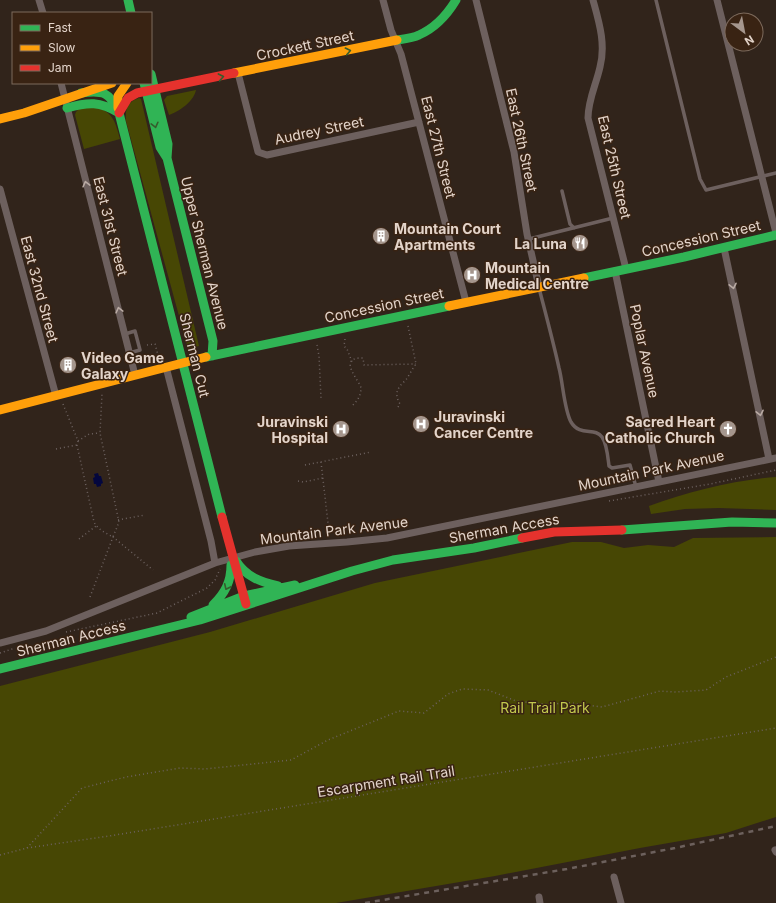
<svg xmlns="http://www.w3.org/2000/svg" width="776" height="903" font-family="Inter,sans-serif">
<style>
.green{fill:#474704}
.water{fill:#04073e}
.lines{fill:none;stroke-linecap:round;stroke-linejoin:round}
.path{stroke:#6d6260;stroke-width:1.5;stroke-dasharray:1 3;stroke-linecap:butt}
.lane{stroke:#6d605e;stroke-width:3.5}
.street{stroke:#6d605e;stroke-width:7}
.fast{stroke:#30b455;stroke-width:9}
.slow{stroke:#ff9f0a;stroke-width:9}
.jam{stroke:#e5322d;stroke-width:9}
.rail{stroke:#6c605c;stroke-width:2.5;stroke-dasharray:5 5;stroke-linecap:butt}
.oneway{stroke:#355d2d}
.oneway2{stroke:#baaba4}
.labels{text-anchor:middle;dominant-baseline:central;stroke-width:3;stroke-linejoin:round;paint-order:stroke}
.street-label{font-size:14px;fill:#e3d4ca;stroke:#392313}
.poi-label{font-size:14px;font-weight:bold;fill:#e3d4ca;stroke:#392313;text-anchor:start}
.park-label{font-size:14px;fill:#c1c74d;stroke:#392313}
</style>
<rect width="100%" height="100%" fill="#31241b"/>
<!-- green -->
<path class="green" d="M196,90C194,101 180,111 169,115L164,100L167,96Z
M139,98L141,99L199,346L188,349L126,121C125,110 127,102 139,98Z
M93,106C113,112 115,120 120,139L84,149L75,115C76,107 86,108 93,106Z
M776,477V510L719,508L685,509L651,514L649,506C688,492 735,480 776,477Z
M776,537V817L726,833L640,848L495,876L336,903H0V686L210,632L375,583L572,542H601L624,548L648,545L674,547L693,538Z"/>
<!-- water -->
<path class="water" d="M98,473L99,476H101L103,483L101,484V486L97,487L96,484H94L93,478L95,477L94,474Z"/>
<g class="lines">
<!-- path -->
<path class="path" d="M345,339L344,346L347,349L352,362
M147,345L155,344L159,359
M317,345L319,356L321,398
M63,404L78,441L77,445L94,522C98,530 106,533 113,537L119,522L100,433L102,394
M353,405C358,400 361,395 361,388C360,381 336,357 363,358L364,365L416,364
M398,407L400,404C394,394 397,388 405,381C409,376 412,369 416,364L408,326
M78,441L89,434L100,433
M56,449L77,445
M321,462L328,523L327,536
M305,465L371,452
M298,481L303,482L323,478
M609,501L710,484L776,470
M118,520L145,515
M79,539L96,526
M90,597L113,537L153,570
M66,632L157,613L207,588L215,580L220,569
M0,653L15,648
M27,848L82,788L126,777L180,768L205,769L291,760L328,740L399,711L424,713L448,694L462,689L488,690L516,701L553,705L564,702L602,707L660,691L676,692L706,690L726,677L776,657
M0,855L27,848L109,836L776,728"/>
<!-- lane -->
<path class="lane" d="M656,0L700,179L706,190L776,173
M562,191L570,224L574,228
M529,239L613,218
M539,288C546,315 553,341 559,368C563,383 564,409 571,422C580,437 595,427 602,437C607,444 608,458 609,466L612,468L630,465L636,487
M125,334L135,331L140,350L129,353"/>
<!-- street -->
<path class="street" d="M39,0L43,13
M383,0L391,30L401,54L466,302
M476,0L514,152L527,234L539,287
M593,0C599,22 606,44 600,67C596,85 588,100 588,118L626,269
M717,0L776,233
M238,73L258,152L267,155L419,122
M61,83L135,375
M0,189L56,396
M724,248L769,459
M615,271L659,482
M166,367L211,541L215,563
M0,643L46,631L215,563L255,552L289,546L347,542L387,538L776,458
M775,850L776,852
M614,877L621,903
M539,897L540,903"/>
<!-- fast -->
<path class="fast" d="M128,0L131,13
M397,40C404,39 413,38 419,35C435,28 447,15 456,0
M151,74L168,144L167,158
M144,83L160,147L167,158L213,341L212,356
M81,93C103,90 110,92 119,113L222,517
M67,108C88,102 100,101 119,113
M584,278L684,257L776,235
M206,357L449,306
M622,530L732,522L776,523
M236,561C246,577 261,582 278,586
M213,605C225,593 231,582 231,565
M191,617L244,596L295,585
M0,669L200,620L352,571L393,560L474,548L522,538"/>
<!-- slow -->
<path class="slow" d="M234,73L397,40
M118,108V96L127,83
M0,119L24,113L112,83
M449,306L584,278
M0,410L206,357"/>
<!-- jam -->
<path class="jam" d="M119,113L128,98L137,93L234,73
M222,517L246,604
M522,538L554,532L622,530"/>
<!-- rail -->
<path class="rail" d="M365,903L567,869L675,848L776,826"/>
</g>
<!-- one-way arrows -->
<defs><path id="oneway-chevron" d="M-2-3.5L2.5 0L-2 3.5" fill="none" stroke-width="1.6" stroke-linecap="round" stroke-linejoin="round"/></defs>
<g class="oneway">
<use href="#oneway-chevron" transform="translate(348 51) rotate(-12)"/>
<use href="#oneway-chevron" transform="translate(221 77) rotate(-11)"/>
<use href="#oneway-chevron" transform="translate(155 125) rotate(76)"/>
<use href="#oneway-chevron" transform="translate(227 587) rotate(115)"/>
</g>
<g class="oneway2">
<use href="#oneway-chevron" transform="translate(86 184) rotate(-104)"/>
<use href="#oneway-chevron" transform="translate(733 286) rotate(78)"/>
<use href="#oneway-chevron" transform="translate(119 310) rotate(-104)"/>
<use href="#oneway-chevron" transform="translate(760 413) rotate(78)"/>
</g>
<!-- icons -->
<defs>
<g id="building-disc" transform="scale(0.9)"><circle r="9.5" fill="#a5968d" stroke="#392313"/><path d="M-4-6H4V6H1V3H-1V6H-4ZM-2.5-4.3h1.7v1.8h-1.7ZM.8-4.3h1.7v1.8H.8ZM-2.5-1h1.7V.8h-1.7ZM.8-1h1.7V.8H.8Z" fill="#fff"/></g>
<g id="restaurant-disc" transform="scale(0.9)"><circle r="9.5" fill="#a5968d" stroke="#392313"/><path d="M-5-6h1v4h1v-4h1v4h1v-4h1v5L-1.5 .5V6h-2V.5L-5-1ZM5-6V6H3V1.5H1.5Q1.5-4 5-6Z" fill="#fff"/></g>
<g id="hospital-disc" transform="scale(0.9)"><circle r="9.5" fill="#a5968d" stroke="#392313"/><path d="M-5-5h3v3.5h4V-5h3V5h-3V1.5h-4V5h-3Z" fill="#fff"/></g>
<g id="church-disc" transform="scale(0.9)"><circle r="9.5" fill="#a5968d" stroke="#392313"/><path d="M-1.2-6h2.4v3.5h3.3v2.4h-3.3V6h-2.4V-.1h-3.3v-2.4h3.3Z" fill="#fff"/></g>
</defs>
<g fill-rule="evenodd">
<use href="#building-disc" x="381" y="236"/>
<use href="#restaurant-disc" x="580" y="243"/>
<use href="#hospital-disc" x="472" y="275"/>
<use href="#building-disc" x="68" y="365"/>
<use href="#hospital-disc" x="421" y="424"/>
<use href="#hospital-disc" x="341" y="429"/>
<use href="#church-disc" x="728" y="429"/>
</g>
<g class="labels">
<!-- street labels -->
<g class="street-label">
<text transform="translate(305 45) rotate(-12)">Crockett Street</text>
<text transform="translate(319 130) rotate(-12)">Audrey Street</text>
<text transform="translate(522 140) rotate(78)">East 26th Street</text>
<text transform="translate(439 147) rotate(76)">East 27th Street</text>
<text transform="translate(615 167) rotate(77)">East 25th Street</text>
<text transform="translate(111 226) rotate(76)">East 31st Street</text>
<text transform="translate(701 238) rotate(-13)">Concession Street</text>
<text transform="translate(205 253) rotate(76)">Upper Sherman Avenue</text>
<text transform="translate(40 289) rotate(75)">East 32nd Street</text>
<text transform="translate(384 305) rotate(-12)">Concession Street</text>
<text transform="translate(645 351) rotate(78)">Poplar Avenue</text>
<text transform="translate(195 355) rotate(76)">Sherman Cut</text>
<text transform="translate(651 470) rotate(-12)">Mountain Park Avenue</text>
<text transform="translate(504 528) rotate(-10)">Sherman Access</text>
<text transform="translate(334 530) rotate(-7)">Mountain Park Avenue</text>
<text transform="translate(71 638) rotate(-14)">Sherman Access</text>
<text transform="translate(386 781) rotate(-9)">Escarpment Rail Trail</text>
</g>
<!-- poi labels -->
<g class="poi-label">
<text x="394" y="228">Mountain Court<tspan x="394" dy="16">Apartments</tspan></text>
<text x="567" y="243" text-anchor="end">La Luna</text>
<text x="485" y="267">Mountain<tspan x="485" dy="16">Medical Centre</tspan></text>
<text x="81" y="357">Video Game<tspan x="81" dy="16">Galaxy</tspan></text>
<text x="434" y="416">Juravinski<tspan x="434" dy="16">Cancer Centre</tspan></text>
<text x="328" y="421" text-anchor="end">Juravinski<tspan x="328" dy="16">Hospital</tspan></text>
<text x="715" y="421" text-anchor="end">Sacred Heart<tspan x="715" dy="16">Catholic Church</tspan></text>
</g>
<!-- park labels -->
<g class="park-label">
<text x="545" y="707">Rail Trail Park</text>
</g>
</g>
<!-- legend -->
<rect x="12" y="12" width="140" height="72" fill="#392313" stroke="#7d6a5c"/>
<rect x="20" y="25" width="20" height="6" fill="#30b455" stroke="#7d6a5c"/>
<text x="48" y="32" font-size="12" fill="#e3d4ca">Fast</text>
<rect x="20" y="45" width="20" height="6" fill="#ff9f0a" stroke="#7d6a5c"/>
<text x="48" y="52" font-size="12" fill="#e3d4ca">Slow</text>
<rect x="20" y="65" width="20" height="6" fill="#e5322d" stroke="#7d6a5c"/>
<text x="48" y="72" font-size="12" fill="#e3d4ca">Jam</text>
<!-- north arrow -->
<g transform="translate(744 32) rotate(148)"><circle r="19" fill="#392313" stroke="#7d6a5c"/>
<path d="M0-3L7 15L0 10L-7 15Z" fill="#a5968d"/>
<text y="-6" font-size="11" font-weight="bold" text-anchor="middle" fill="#e3d4ca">N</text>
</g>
</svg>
